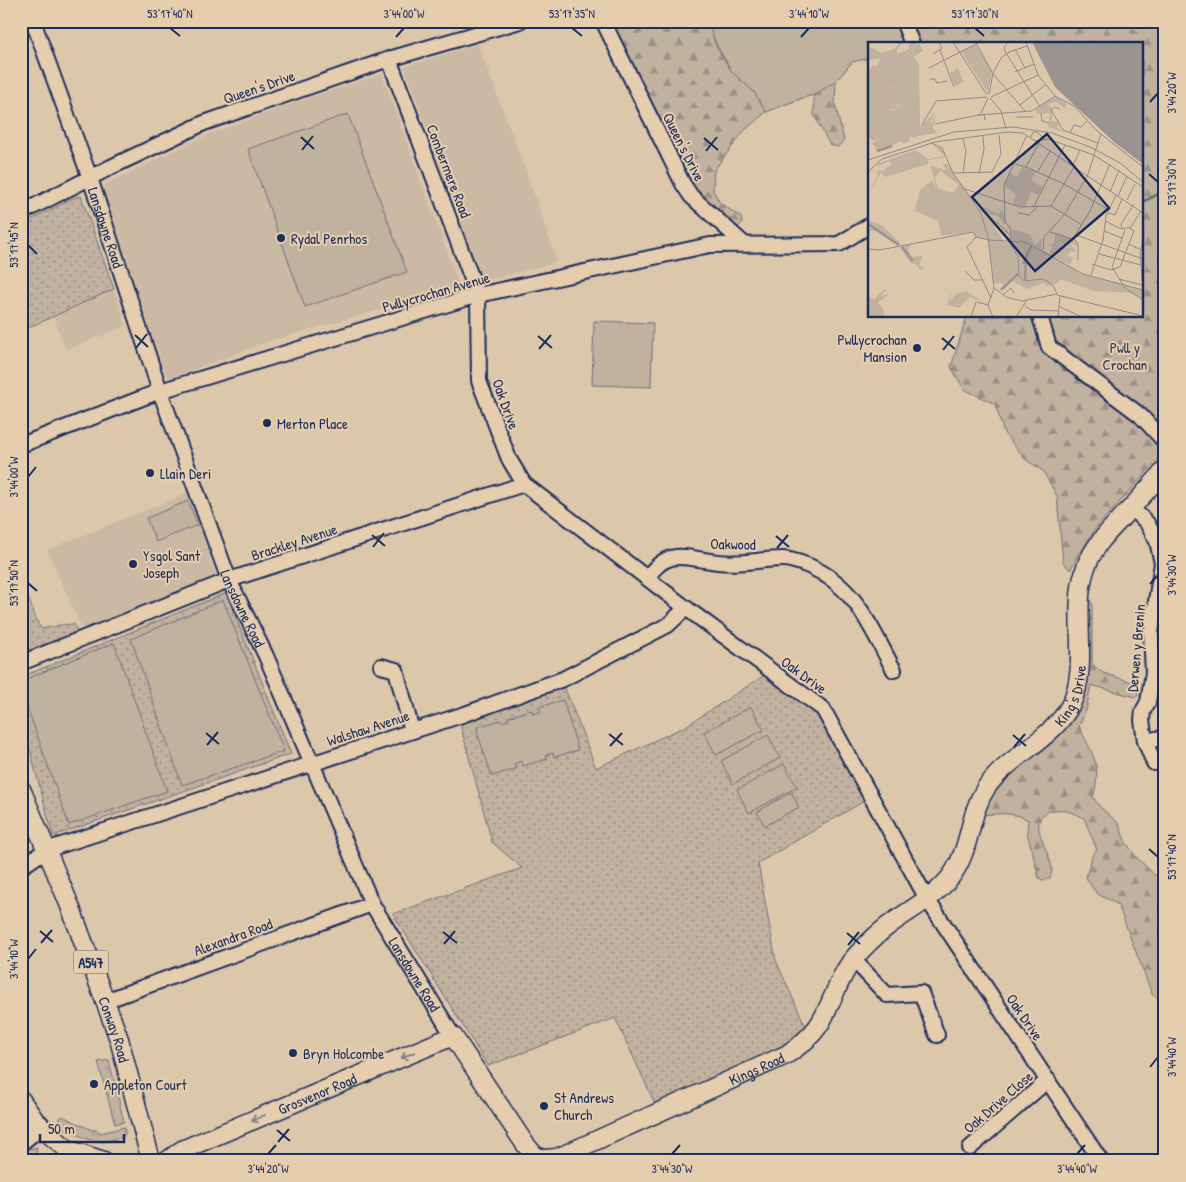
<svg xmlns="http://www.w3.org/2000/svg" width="1186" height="1182" font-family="'Patrick Hand',sans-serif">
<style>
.built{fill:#cbb9a4}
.grass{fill:url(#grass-tufts);stroke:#6e707e}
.forest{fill:url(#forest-firs);stroke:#6e707e}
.park{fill:url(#park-dots);stroke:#6e707e}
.garden{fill:#c1b19f;stroke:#6e707e}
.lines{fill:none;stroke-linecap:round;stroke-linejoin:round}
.stream{stroke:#676c7d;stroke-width:3}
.minor-casing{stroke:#1b2f5e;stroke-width:18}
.major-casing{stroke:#1b2f5e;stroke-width:21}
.highway-casing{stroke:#1b2f5e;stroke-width:25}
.minor{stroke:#e5cdae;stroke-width:14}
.major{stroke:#e5cdae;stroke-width:18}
.highway{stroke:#e5cdae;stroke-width:21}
.oneway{stroke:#807e86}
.ticks{fill:none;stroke:#1b2f5e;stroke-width:2}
.poi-dot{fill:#1b2f5e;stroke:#e5cdae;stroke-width:2}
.labels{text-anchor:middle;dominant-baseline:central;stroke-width:4;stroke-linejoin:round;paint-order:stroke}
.shield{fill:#e5cdae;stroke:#585e76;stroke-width:1}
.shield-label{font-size:14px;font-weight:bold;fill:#1b2f5e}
.street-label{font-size:15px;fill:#1b2f5e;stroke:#e5cdae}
.poi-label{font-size:15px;fill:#1b2f5e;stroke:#e5cdae;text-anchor:start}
.park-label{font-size:15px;fill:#2c3c64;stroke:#e5cdae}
.inset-river{fill:none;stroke:#9a9491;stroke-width:2.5}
.inset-road{fill:none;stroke:#8f8a8c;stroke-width:1}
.view{fill:#1b2f5e;fill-opacity:0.15;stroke:#1b2f5e;stroke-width:2.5}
.inset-edge{fill:none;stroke:#1b2f5e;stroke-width:2.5}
.neatline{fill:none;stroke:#1b2f5e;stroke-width:2}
.ticks-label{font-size:12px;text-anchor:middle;fill:#1b2f5e}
</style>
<defs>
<pattern id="grass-tufts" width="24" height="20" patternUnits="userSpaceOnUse" patternTransform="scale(1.25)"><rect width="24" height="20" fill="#c1b19f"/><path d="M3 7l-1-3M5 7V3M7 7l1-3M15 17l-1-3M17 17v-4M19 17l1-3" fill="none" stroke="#9c9085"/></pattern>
<pattern id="forest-firs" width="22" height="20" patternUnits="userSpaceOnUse" patternTransform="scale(1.25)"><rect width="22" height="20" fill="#c1b19f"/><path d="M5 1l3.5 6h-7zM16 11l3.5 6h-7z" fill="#9c9085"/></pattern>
<pattern id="park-dots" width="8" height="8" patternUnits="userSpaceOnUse" patternTransform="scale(1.25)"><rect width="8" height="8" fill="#c1b19f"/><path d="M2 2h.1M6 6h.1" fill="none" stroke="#9c9085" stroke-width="1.8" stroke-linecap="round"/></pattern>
</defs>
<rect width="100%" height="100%" fill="#ddc7ab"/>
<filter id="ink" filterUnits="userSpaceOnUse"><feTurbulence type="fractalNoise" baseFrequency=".02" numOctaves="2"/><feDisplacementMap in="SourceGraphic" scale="10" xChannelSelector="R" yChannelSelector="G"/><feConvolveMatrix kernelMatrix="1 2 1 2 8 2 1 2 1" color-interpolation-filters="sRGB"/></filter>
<g filter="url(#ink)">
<!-- built -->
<path class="built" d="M478,44L530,182L557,262L482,282L404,67Z
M382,74L459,284L458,288L269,341L172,378L169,377L165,373L104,192V185L207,135L296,102Z
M114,289L126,326L66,350L53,316Z
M188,493L217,578L83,631L47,550Z"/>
<!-- grass -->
<path class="grass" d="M109,1060L124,1122L115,1124L98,1062Z
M62,1116L92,1130H97L101,1133L125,1127V1134L123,1137L103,1142L87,1139L58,1125L57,1123Z
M37,1147L36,1161H21V1151Z"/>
<!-- forest -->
<path class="forest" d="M612,21H708L716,46L732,72L754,92L852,62L836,81L835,104L844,140L838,147L830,145L814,115V95L802,98L766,112L745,130L714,170L713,190L720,203L741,217L742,223L738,227C719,219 705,202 693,186Z
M903,21H1165V442L1049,347L1040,316H1142V44H912Z
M967,316H1030L1043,351L1133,419L1165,452L1095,529L1070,570L1063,562L1057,496L1043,471L1025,459L1004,433L995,404L964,389L951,367Z
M1088,600L1092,603V664L1103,673L1132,682L1139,695L1135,697L1091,685L1086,710L1079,726C1092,755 1103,765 1093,797L1099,806L1119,824L1125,841L1136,857L1165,885V1002L1152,994L1118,905C1111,899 1105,899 1099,895C1093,890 1089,883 1086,877L1093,853L1097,850L1084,818C1073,813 1062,807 1050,811C1023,820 1053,854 1052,871C1052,872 1050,877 1050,878L1044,881L1039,878L1027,832L1028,820C1014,811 997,814 982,815L993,790L1007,777L1061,734L1076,713L1083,689Z"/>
<!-- park -->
<path class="park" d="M81,196L114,289L21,331V225L75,197Z
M21,589H25L38,624L42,629L60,625L74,624L77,632L33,649L24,651L21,649Z
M226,593L291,754L53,836L21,717V677Z
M771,671L823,709L871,797L758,863L776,961L810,1036L659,1112L615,1018L488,1066L393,914L522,868L492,842L459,720L564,686L596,768L686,726Z"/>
<!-- garden -->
<path class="garden" d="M708,21H903L912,44H870V58L852,62L836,81L814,95L802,98L766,112L754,92L732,72L715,42Z
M348,114L407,272L305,307L248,149Z
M594,321L653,323L651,387L592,385Z
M188,501L198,525L156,542L146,518Z
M223,600L284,751L182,785L131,639Z
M114,643L167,791L69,825L21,690V681Z
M563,700L578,750L554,757L553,753L546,755L547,759L523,766L521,761L514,764L516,769L492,776L477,732L478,731L477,727L501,720L502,722L509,720L508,717L532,710L533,714L540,712L539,707Z
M751,707L764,730L716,755L704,732Z
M768,735L780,758L733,784L721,761Z
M784,764L797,787L749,813L737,790Z
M791,792L799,807L765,826L757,812Z"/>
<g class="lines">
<!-- stream -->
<path class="stream" d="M1142,202L1165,191"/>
<!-- minor casing -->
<g class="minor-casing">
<g id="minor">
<path id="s1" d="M33,21L90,178L160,391L229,580L266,656L372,904L453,1036"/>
<path d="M603,21L683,184L691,196L744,244"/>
<path d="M903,21L912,44"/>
<path d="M389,59L478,295L479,381L509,459L524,484L686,608L823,709L927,899L1101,1161"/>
<path d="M21,213L111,167L204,123L389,59L520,21"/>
<path d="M1040,316L1049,347L1140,415L1165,442"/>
<path d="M21,445L160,391L478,295L710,245L839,244L870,225"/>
<path d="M1131,507L1147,523L1157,541L1162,563L1151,633L1153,673L1148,702L1143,711L1142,720L1145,741L1154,763"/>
<path d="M647,578C669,546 686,559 718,562C742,565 760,559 783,559C791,559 801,563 809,566C857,587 870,627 894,670"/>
<path d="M21,663L229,580L524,484"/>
<path d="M381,666L396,670L412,731"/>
<path d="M1145,741L1162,738"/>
<path d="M21,867L46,850L465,714L563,679L668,625L686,608"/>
<path d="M853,959L887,995L921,993L937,1035"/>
<path d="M105,1001L372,904"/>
<path d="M970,1148L1048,1080"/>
</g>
</g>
<!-- major casing -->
<g class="major-casing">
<g id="major">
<path id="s2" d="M21,789L70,906L119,1039L151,1161"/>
<path d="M21,1100L38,1125L67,1149L104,1161"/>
<path id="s3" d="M535,1156L545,1159L557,1158L786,1055C801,1045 815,1034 823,1018C834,998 840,975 854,958C863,948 874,937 884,929C907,910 937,898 954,872C971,846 969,814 986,788C1009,755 1053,740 1071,704C1089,668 1073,616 1083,577C1090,547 1112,528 1132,507C1143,495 1154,482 1165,470"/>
<path id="s4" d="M167,1161L182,1150L453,1036L525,1144L535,1156"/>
</g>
</g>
<!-- highway casing -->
<g class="highway-casing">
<path id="highway" d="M21,1139L38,1125"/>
</g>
<!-- minor -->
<use href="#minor" class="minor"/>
<!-- major -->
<use href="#major" class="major"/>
<!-- highway -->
<use href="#highway" class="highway"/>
</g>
<!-- one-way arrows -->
<defs><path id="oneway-shaft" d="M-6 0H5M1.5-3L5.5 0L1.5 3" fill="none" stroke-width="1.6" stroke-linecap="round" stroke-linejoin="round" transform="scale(1.25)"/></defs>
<g class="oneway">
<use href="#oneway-shaft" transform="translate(408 1055) rotate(157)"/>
<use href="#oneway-shaft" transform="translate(258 1118) rotate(157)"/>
</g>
</g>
<!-- ticks -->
<path class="ticks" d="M170,28L180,36M572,28L582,36M975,28L984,36M396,37L404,28M801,37L809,28M1150,102L1158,93M301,137L314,149M704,138L718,150M302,150L313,136M706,151L717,137M1149,174L1158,182M28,245L37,254M135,335L148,347M538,336L552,348M942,338L955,349M136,348L147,334M539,349L551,335M943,350L954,336M28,477L36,467M372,535L385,546M776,536L789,547M373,547L384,533M777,548L788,535M28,583L37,591M1150,584L1158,575M206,733L219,744M609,734L623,745M1013,735L1026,746M207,745L218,732M610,746L622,733M1014,747L1025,734M1149,849L1158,857M40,931L53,942M443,932L457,943M847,933L860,944M41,943L52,930M444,944L455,931M848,945L859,932M28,959L36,949M1150,1067L1158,1057M277,1130L290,1141M278,1142L289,1129M268,1154L276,1145M672,1154L680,1145M1077,1154L1085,1145"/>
<!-- markers -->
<g class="poi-dot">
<circle cx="281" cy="238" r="5"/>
<circle cx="917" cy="348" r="5"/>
<circle cx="267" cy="423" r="5"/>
<circle cx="150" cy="473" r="5"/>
<circle cx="133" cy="564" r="5"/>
<circle cx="293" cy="1053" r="5"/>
<circle cx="94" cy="1084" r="5"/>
<circle cx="544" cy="1106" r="5"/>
</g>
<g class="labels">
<!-- shield labels -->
<rect class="shield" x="73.5" y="950.5" width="35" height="23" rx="4"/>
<g class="shield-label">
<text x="91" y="962">A547</text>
</g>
<!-- street labels -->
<g class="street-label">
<text transform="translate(259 87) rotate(-19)">Queen's Drive</text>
<text transform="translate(684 147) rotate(63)">Queen's Drive</text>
<text transform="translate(449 171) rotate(69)">Combermere Road</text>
<text stroke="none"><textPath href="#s1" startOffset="219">Lansdowne Road</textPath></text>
<text transform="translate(436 292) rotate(-16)">Pwllycrochan Avenue</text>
<text transform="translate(506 404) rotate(70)">Oak Drive</text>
<text transform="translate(294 542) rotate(-18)">Brackley Avenue</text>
<text transform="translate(733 544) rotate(1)">Oakwood</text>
<text stroke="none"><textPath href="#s1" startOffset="624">Lansdowne Road</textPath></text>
<text transform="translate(1136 648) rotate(-85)">Derwen y Brenin</text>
<text transform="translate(804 675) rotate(36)">Oak Drive</text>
<text stroke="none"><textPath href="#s3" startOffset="745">King's Drive</textPath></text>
<text transform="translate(368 728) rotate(-18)">Walshaw Avenue</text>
<text transform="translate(233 937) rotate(-20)">Alexandra Road</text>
<text stroke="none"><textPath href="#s1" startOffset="1029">Lansdowne Road</textPath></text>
<text transform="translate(1025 1017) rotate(56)">Oak Drive</text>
<text stroke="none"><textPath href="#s2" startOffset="258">Conway Road</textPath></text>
<text stroke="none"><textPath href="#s3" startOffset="241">Kings Road</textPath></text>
<text stroke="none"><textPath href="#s4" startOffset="165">Grosvenor Road</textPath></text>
<text transform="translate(998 1102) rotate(-41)">Oak Drive Close</text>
</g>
<!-- poi labels -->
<g class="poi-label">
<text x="291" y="238">Rydal Penrhos</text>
<text x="907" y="339" text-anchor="end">Pwllycrochan<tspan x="907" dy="17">Mansion</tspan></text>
<text x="277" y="423">Merton Place</text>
<text x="160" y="473">Llain Deri</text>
<text x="143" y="555">Ysgol Sant<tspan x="143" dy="17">Joseph</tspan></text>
<text x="303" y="1053">Bryn Holcombe</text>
<text x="104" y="1084">Appleton Court</text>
<text x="554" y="1097">St Andrews<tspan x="554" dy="17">Church</tspan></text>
</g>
<!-- park labels -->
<g class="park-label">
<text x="1125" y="347">Pwll y<tspan x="1125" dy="17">Crochan</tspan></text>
</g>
</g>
<!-- overview -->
<g transform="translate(868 42)">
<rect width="275" height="275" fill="#ddc7ab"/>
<path d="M16,26L28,31L31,39L28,52L19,56L21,47L27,45L21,42L10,54L6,44ZM90,26L96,40L87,44L82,31ZM0,52L8,59H25L32,66L21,68L2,59ZM12,79L23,87L22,91L5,99L0,94V87ZM17,247H19L13,255L23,250L10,261L15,266L17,275H0V255L6,257Z" fill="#c1b19f"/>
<path d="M32,0H36L29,7V12L41,7V0H38H51L36,15L47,16L51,23L52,85L67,70L61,84L68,73L65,85L69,91L45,95L41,96L42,99L35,102L34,99L10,110L4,101L23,87L12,79L1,86L0,57L25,69L32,64L25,59H8L0,52V28L5,23L9,24L13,16L1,18L0,25V4L14,11L26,7ZM16,26L28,31L31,39L27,51L20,55L21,47L26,44L21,42L10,54L6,44ZM64,102L74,107L78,115L60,118V122L18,135L13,131L0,153L10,133L9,128L14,129L24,122L21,119L11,124L9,122L47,108L60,117L77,114ZM75,122H79L111,167L116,165L130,172L133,170L129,166L135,169L138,182H133L136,181L130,174L121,172L118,175L129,182L126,184L136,200H144L145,187L162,193L167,203L174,196L173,207L215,232L275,248V258L265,251L225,249L193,237L188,242L180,244L175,241L159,247L142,238L136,246L134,241L126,242L120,195L69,149L63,124L78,128ZM73,129L91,143L85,151L70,147L67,135ZM0,178L15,184L32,201L30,204L8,189H3L0,197ZM188,191L209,199V204L201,200L208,209L205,211L203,206L192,201L185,207L181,201L185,203ZM43,202L40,208L43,215L55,214L51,223L57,227L52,228L48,222L42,221L32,205ZM74,246L83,248V253L81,260L88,252L98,249L117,261L102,255L91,266L79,263L78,267L83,249Z" fill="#c1b19f" fill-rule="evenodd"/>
<path d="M187,54L198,61L197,67L188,60L180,62L184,66V79L192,80L189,85L196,90L180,85L182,71L170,72L167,68ZM154,125L168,130L163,139L175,145L170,153L163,150L157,165L145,162L148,152L136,144L141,131L149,135ZM64,138L70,149L78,152H84L94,142L113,171L121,198L108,195L105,190L73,194L70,179L47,169L52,148Z" fill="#c1b19f"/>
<path d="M51,1L55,9L39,19L36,15ZM108,3L124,30L120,51L93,9ZM187,200L205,207L198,214L205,215L202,223L181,212Z" fill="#c1b19f"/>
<path d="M164,0H275V122L246,100L187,45Z" fill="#9a9491"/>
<path class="inset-river" d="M9,109L24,104M0,182L31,203M34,205L45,219M155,222L163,204M157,238L158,216M133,248L150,232"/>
<path class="inset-road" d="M85,0L119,53M140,0L136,6L138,11L172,65M158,0L170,33L187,54L206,64L229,89L275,125M108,1L124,30M147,7L157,26M72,8L86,45M65,12L74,6L71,0M61,26L112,0M147,30L166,22M125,32L157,69M62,37H67L69,41L79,39M121,52L125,31L133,16L141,10L159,4M123,55L170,33M122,56L133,69L138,87M152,63L177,43M192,67L187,65L183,68L195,88L230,101M113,71L120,56M173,71L174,79L181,81M110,73L164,69L187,54M149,75H165M67,82L116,72L117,78M54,83L68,59L119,55M202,91L206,83L213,85L219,79M163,95L165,90H169L177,98M95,97L98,109L95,131M167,99L180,97L226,113L275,145M64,101L74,106L85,131L113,171L120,195L126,246M0,118L86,90L145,85L184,91L222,105L252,121L275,140M147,122L158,125L171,101M205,124L212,108M158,125L196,142L241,168M170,129L182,109M0,130L14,117L67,100L140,90L155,91L275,171M85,131L124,130L133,112L131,93M111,132L116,107L115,94M97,147L152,165L183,164L214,183M242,150L251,128M250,154L259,134M259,158L267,142M166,164L197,103M183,164L206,125M150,171L161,173L170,164M240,171L247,173L254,157M128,179L143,194M237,179L253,187M254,187L263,185L273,169M254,187L253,182L266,162M257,188L244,225L257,246L275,258M236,189L254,196M182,190L205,197L222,169L242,122M208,193L275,217M108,195L99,205L123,256M205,196L210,201V218M261,202L275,209M0,207L12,208L105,190L108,195L121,198L157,200L215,232L275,248M175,208L176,195L196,173L219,135L233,92M231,212L273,223M224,222L243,228L252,225L266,189L261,186M97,229L106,238H114M223,233L235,198L238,174L248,153M251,237L274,243M275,248L272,211L275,198M135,253L143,246L146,251M189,253L275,274M157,264L163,268L191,269M192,265L214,275M103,275L108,260L120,263M125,275L120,263L126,246L138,255L154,259L189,252L185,243L175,237L156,239L151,234L150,214L143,204V188L137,179L136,143L159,93M148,275L159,258M190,275L192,254"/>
<path class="view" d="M179,92L241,166L167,229L104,155Z"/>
<rect width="275" height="275" class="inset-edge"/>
</g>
<!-- margin -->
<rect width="1186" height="1182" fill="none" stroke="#e5cdae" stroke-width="55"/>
<!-- scale -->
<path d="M40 1134v8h84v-8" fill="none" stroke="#1b2f5e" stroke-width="2.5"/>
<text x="48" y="1134" font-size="15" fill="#1b2f5e" stroke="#e5cdae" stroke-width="4" paint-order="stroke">50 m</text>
<rect x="28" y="28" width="1130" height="1126" class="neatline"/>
<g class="ticks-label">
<text x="170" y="18">53°17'40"N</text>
<text x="404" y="18">3°44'00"W</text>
<text x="572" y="18">53°17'35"N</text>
<text x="809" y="18">3°44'10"W</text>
<text x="975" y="18">53°17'30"N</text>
<text transform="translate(1172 93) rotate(-90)" y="4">3°44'20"W</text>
<text transform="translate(1172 182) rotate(-90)" y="4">53°17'30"N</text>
<text transform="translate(14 245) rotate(-90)" y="4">53°17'45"N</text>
<text transform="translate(14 477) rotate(-90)" y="4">3°44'00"W</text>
<text transform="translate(1172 575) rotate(-90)" y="4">3°44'30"W</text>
<text transform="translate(14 583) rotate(-90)" y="4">53°17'50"N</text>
<text transform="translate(1172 857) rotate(-90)" y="4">53°17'40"N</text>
<text transform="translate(14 959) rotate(-90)" y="4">3°44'10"W</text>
<text transform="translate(1172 1057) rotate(-90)" y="4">3°44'40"W</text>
<text x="268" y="1173">3°44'20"W</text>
<text x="672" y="1173">3°44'30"W</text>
<text x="1077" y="1173">3°44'40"W</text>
</g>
</svg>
